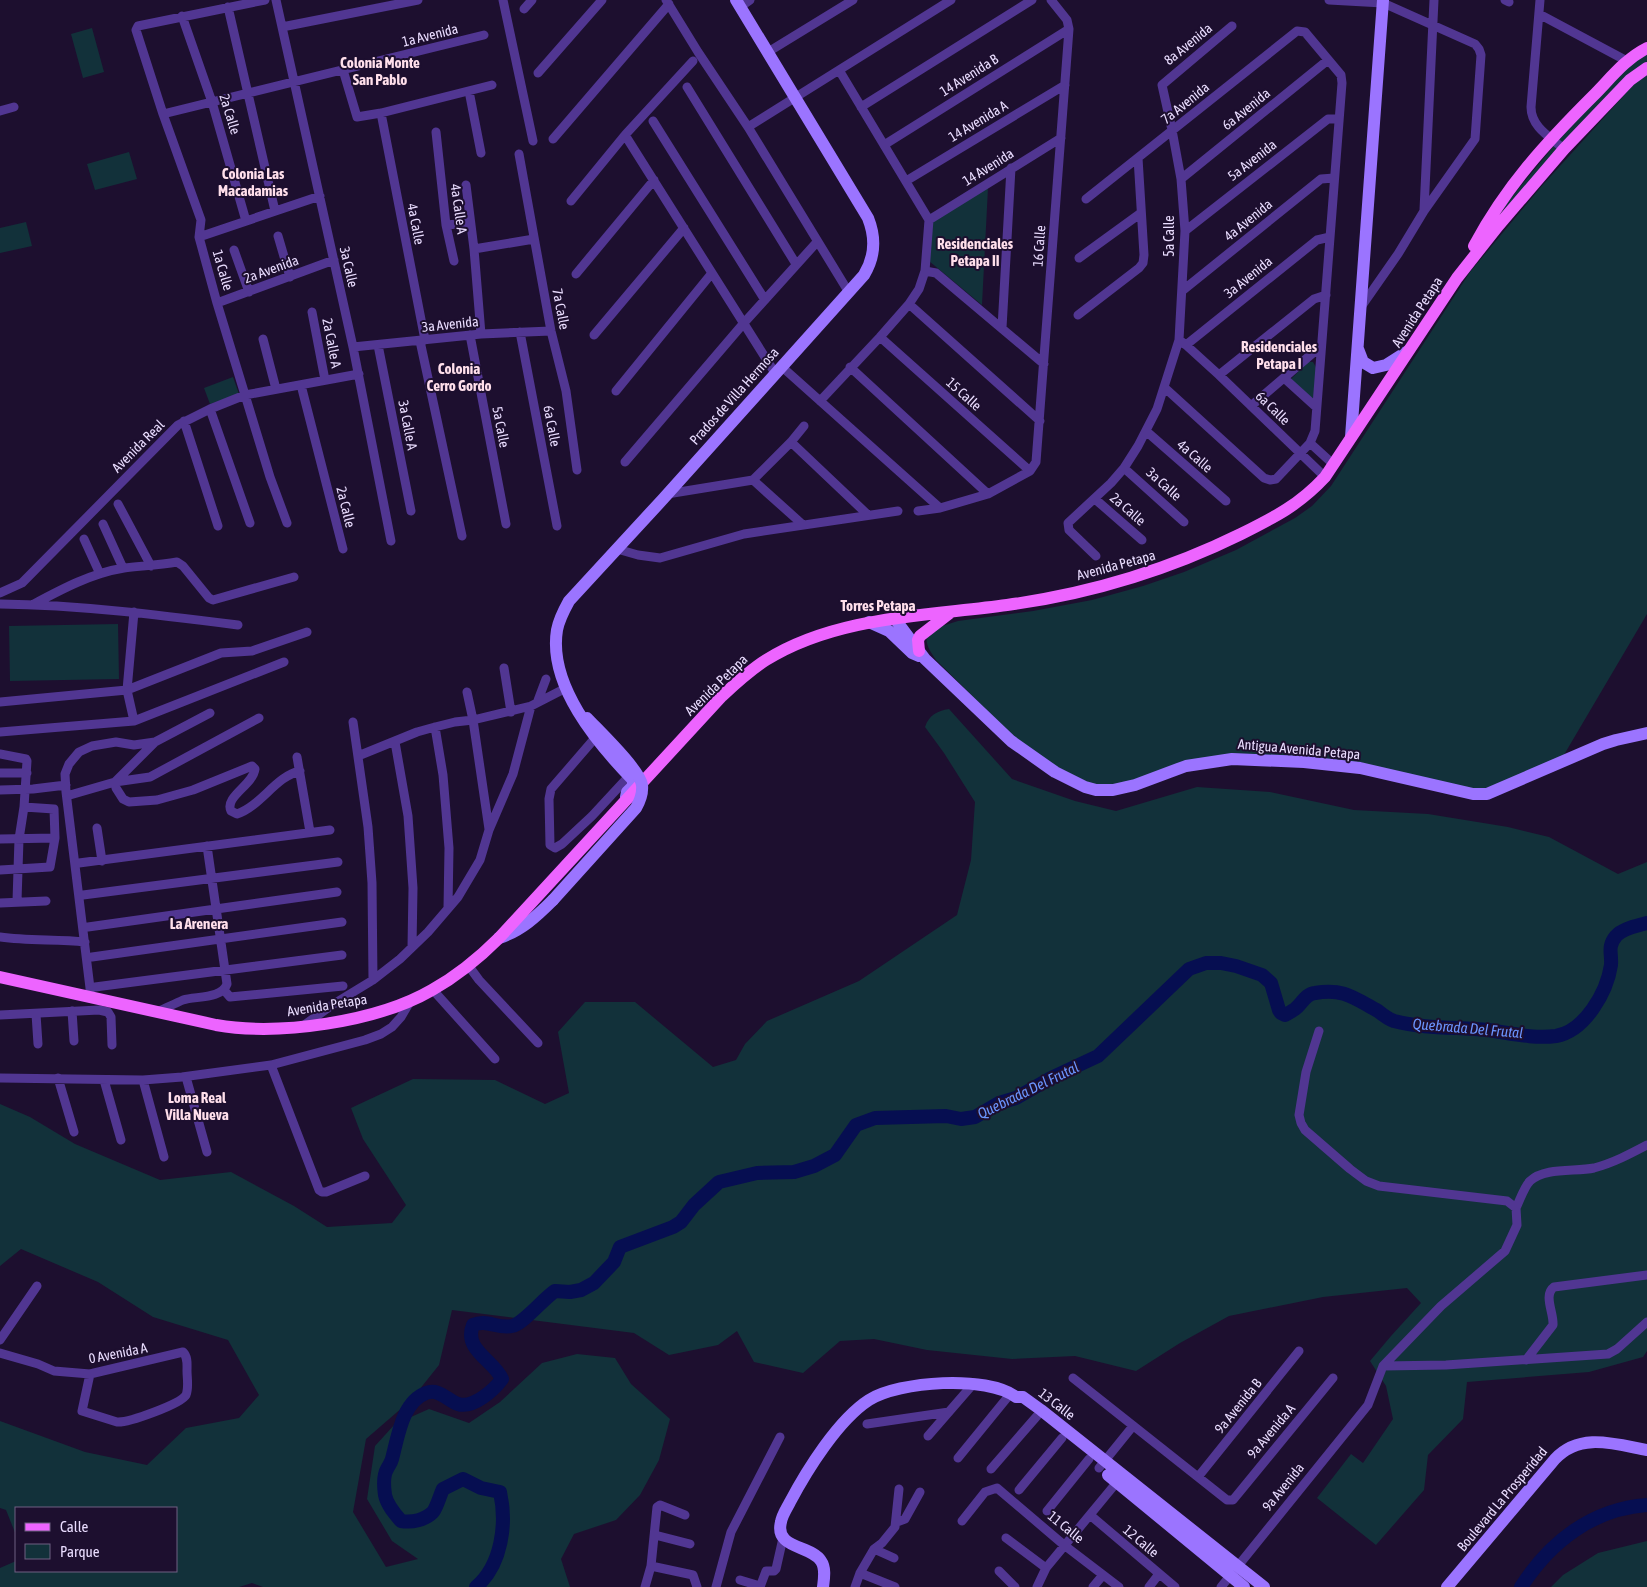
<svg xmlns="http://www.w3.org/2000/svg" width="1647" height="1587" font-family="'Asap Condensed',sans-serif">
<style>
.green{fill:#12313a}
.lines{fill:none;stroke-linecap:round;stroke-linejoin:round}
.river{stroke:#060e51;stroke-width:14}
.street{stroke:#513692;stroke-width:9}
.secondary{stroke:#9b74ff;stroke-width:12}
.primary{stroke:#ed64ff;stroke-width:12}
.secondary-bridge{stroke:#9b74ff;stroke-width:12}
.labels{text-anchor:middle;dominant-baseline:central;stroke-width:4;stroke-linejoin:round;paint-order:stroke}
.street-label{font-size:14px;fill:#eaddff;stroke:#1d0f2f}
.neighbourhood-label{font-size:15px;font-weight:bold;fill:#ffdfeb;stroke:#1d0f2f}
.water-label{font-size:15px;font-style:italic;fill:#6b95ff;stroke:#1d0f2f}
</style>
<rect width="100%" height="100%" fill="#1d0f2f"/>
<!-- green -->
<path class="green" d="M92,28L104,72L83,78L71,34Z
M1647,53V63L1494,224L1510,199L1557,142L1625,68Z
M1647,75V614L1558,765L1473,792L1360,768L1232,759L1135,785L1085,787L1012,735L936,660C930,651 925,645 927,635L939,627L958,621L1033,611L1092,600L1143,586L1184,572L1236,550L1295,518L1312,506L1331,486L1470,272L1540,188L1637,81Z
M129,152L137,179L95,190L87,164Z
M988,188L982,305L929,261L933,221Z
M26,222L32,246L0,253V228Z
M1308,362H1313L1317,369L1314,401L1291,379Z
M233,377L239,394L210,404L204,388Z
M118,624L119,679L10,681L9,626Z
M949,709L1012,779L1075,801L1116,811L1197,787L1270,792L1354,810L1428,814L1508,827L1549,837L1618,874L1647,862V1351L1643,1357L1589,1372L1467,1382L1463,1419L1428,1455L1424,1490L1376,1545L1317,1498L1351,1454L1363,1463L1393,1419L1386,1386L1370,1361L1391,1336L1421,1303L1407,1288L1323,1297L1229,1316L1180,1343L1136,1371L1075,1356L1012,1359L927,1350L874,1339L840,1341L803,1373L754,1362L737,1331L718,1345L669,1355L634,1333L452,1310L439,1365L411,1400L366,1439L353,1512L386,1567L418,1559L392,1541L367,1499L375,1446L395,1424L429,1409L469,1423L500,1402L542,1363L577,1354L615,1358L631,1384L670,1419L659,1460L640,1495L616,1520L574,1534L561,1559L570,1587H263L252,1583L239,1587H0V1568L16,1561V1571H176V1508H16V1535L6,1510L0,1508V1421L85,1452L147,1465L186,1428L239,1418L259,1395L228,1340L153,1317L98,1282L21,1249L0,1266V1104L30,1117L75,1144L160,1180L231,1172L294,1206L327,1227L392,1223L406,1205L363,1139L351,1108L413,1079L495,1080L545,1104L569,1093L558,1032L585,1002H635L713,1067L736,1060L745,1044L767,1021L859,981L957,915L971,860L975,802L944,753L925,727C929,715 937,711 949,709Z
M1647,1541V1587H1551L1563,1575L1598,1553Z"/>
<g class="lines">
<!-- river -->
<path class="river" d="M476,1587C502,1565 507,1523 500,1492L481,1488L463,1479L443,1489C440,1495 437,1507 433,1512C425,1520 412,1523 401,1521C395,1514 387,1505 385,1495C384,1488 383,1476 387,1469C389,1465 391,1463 392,1459C398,1437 402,1402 426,1393C439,1388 447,1400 458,1404C473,1409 494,1390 502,1379C494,1360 463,1350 473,1325C487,1319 497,1329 512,1326C523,1324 544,1298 555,1291L570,1292L581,1290L594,1283L614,1262L620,1247L673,1227L681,1222L694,1205L719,1182L757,1173L794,1172L814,1166L835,1155L856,1125L875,1118L946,1116L961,1119L975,1117L999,1103L1016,1098L1051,1078L1098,1056L1189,969L1206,963H1221L1236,966L1262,975L1271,983L1279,1010L1281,1013L1285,1015C1289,1013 1292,1011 1295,1009C1302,1004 1305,994 1315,993C1344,988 1354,998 1378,1011C1383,1015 1388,1019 1394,1021C1425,1029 1456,1027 1488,1030C1510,1033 1533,1039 1556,1036C1585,1031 1607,992 1611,965C1612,953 1607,947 1616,936C1623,928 1637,926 1647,923
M1521,1587C1550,1542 1592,1509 1647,1505"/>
<!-- street -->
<path class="street" d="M265,0L138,26L136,30L163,114L201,220L199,237L217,303L270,477L287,523
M276,0L353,347L391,541
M503,0L533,141
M666,0L698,52L748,127L848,291
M1329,0L1383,3L1475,44L1479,49L1481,55L1475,139L1424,211L1398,254L1361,307
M1505,0L1509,2
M1540,0L1531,107C1531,127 1550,137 1564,149
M228,7L275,211
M740,7L750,0
M524,9L532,0
M1539,14L1627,61
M182,16L212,102L246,221
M282,27L418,0
M768,52L853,0
M343,70L357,117L381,113L492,85
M538,73L602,0
M687,87L796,264
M469,91L481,153
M861,107L1032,0
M0,111L14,107
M381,113L425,340
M163,114L484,35
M653,121L765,300
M748,127L951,0
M436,132L446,225L454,261
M625,135L775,373
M553,139L669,4
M884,145L1069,29
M519,154L551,331L566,391L577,470
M1181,179L1328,60
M906,181L1065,85
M466,185L474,249L481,334
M1086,199L1297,31L1305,32L1341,75L1342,83L1315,431L1310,443L1276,479L1270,480L1264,478L1165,388
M571,201L625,135L693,61
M1424,210L1434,0
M929,220L1061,138
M446,225L470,223
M1185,231L1328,119H1339
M278,236L290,277
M199,237L320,196
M474,249L534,239
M234,250L249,292
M1079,258L1141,213
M925,271L936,273L1044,364
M576,274L654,180
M1182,291L1321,179L1334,178
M217,303L334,260
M909,304L1040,421
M312,312L325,380
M1078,315L1139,268L1143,263L1144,255L1138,158
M1002,328L1011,168
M520,332L557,526
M470,335L506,524
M594,335L684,228
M880,337L1030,471
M263,339L276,389
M1179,340L1186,345L1219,375L1325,477
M420,341L462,536
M378,345L411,511
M1186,345L1317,240L1330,237
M353,347L481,334L551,331
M781,366L940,508
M850,367L988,494
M1219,375L1314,299L1326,295
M1284,378L1316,407
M301,385L343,549
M616,391L712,273
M820,401L880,337L909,304L919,289L925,271L929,220L839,70
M1251,406L1321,346
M210,409L250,523
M184,421L218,526
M1146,431L1226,501
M791,442L868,515
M1310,443L1333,464
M625,462L743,324L817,242
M1124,468L1184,522
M753,480L802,524
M667,494L753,480L791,442L804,426
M1095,499L1142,540
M118,504L151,566
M918,511L940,508L988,494L1030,471L1036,462L1069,29L1067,20L1051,0
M103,524L123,568
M84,539L100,574
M617,549L638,555L660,558L744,534L898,511
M1096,556L1069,530L1068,523L1111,483L1124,468L1138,446L1157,409L1179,340L1185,231L1181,179L1172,130L1162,85L1232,26
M0,593L22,583L178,425L210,409L245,395L359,374
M0,604C80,605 159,615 238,625
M34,604C62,589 92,573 124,568C141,566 160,565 177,562L183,566L209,598L213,600L294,577
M134,612L127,690L134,721
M504,668L511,712
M467,692L473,720L489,829
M0,702L127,690L221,653L252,651L307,632
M537,703L546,679
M353,722L368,827L372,883L373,980
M435,727L443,775L449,848L448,908
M0,732L134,721L284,662
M595,738L551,789L549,799L550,845L555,848L562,844L592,816L629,776
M155,742L115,782L116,788L123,799L129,802L157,800L193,790L252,766L255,769C253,785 224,797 231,811L237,814C261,806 276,776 300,771
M395,742L408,816L413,888L412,947
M0,754L26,759L27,761L24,807L19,839L17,901
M358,756L417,732L435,727L455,722L473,720L531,706L566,688
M297,757L310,832
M0,773H27
M0,790L33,789L66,785
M70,795L115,782L150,777L259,718
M97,828L102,861
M0,839L55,838
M79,863L330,830
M0,870L50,867L55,838L54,809L24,807
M83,895L338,862
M0,903L46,901
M88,927L337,892
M0,937C28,941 57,939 85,942
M92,957L342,922
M468,965L479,980L538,1043
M95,987L342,955
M224,990L230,997L343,986
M433,990L495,1059
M90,997V988L66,792L65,774L69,764L79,752L92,746L116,742L134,745L155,742L210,713
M72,1011L74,1041
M157,1012C166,1008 174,1004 183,1000C196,996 222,999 227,984L207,846
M36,1014L38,1044
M0,1015L99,1010L108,1012L111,1017L112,1045
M303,1026L332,1005L373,980L400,959L428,932L458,897L480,860L489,830L513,774L531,706
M271,1065L319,1190L322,1192H326L365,1176
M186,1077L207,1152
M0,1078L143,1080L182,1077L271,1065L365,1040L381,1034L392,1027L401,1017L411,1000
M58,1078L74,1132
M104,1080L121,1140
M143,1080L164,1157
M1516,1208C1520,1200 1524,1187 1530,1181C1545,1167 1575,1172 1594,1168C1613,1163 1630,1154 1647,1145
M0,1340L37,1286
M0,1353L38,1364L54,1371L90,1374L183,1352C188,1357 187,1364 187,1371C187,1378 189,1388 186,1395C181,1404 128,1423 117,1422L82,1411L90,1374
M1526,1360L1553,1325C1554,1313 1543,1295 1554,1287L1647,1275
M1383,1366L1446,1365L1608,1354L1617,1349L1647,1322
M1073,1378L1227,1500H1233L1333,1378
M867,1424L949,1412
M928,1436L974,1383
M958,1458L1011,1393
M1099,1468L1133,1426
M991,1469L1037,1416
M1198,1477L1299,1351
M1019,1490L1062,1438
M1047,1511L1089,1459
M1090,1515L1175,1587
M962,1521L985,1492L997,1488L1064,1545L1119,1587
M897,1522L905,1519L920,1492
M655,1535L690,1544
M1006,1538L1046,1568
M874,1549L894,1558
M651,1566L693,1575L697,1587
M999,1571L1015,1587
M860,1573L895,1587
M740,1580L760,1586
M645,1587L651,1566L657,1507L660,1505L685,1515
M716,1587L731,1532L780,1437
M760,1587L766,1571H774L776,1569L783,1538
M855,1587L860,1573L874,1549L882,1543L895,1527L899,1489
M1037,1587L1046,1568L1117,1482
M1093,1587L1103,1575
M1149,1587L1159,1574
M1221,1587L1368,1405L1383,1366L1441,1306L1505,1251L1517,1225L1516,1208L1507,1201L1379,1186L1366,1181L1350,1169L1305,1130L1301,1123L1299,1115L1306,1072L1319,1031"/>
<!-- secondary -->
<path class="secondary" d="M1358,349L1363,362L1373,368L1386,365L1408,351
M1351,437L1383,0
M895,619L925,659L1011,741L1055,772L1085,787L1096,790H1113L1135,785L1186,766L1232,759L1304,762L1360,768L1473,794H1487L1603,744L1616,740L1647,733
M869,622L889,631L912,653L919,656
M626,797L627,792L633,786V780C597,743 548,685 557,630C559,619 564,610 569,601L663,499L864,275C875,257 876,238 868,218L736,0
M499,938C521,931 537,916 553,900
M1016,1397H1023L1041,1410L1264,1587
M1108,1475L1244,1587
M823,1587C824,1579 826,1568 821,1561C811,1545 774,1549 781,1522C782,1515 787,1508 790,1502C807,1470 838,1420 869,1400C899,1381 987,1375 1016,1397
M1447,1587L1555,1459C1580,1432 1615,1444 1647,1450"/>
<!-- primary -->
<path class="primary" d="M1474,246C1507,185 1545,144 1593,96C1610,79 1625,59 1647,48
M919,651L918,640L920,636L951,612
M0,977L216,1025C279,1036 377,1022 432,990C457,976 479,958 499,938L722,696C736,683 750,670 766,660C836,616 927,616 1007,605C1088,594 1168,570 1241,534C1275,517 1299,505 1325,477L1457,278L1498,226L1564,149L1630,80L1647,68"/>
<!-- secondary-bridge -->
<path class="secondary-bridge" d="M553,900L636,808C640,801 643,794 642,785C640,770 599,731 587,718"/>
</g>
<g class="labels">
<!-- street labels -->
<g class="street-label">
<text transform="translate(430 35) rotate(-14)">1a Avenida</text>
<text transform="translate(1188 44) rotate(-39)">8a Avenida</text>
<text transform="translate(969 75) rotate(-32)">14 Avenida B</text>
<text transform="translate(1185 103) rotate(-39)">7a Avenida</text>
<text transform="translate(1246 109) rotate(-39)">6a Avenida</text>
<text transform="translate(230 114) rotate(73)">2a Calle</text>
<text transform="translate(978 121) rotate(-31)">14 Avenida A</text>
<text transform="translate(1252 160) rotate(-38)">5a Avenida</text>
<text transform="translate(988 167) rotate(-32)">14 Avenida</text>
<text transform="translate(459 209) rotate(82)">4a Calle A</text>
<text transform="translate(1248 220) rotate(-39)">4a Avenida</text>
<text transform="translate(416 224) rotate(79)">4a Calle</text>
<text transform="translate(1169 236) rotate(-90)">5a Calle</text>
<text transform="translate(1039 246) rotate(-86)">16 Calle</text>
<text transform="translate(349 267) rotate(77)">3a Calle</text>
<text transform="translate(271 269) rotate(-20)">2a Avenida</text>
<text transform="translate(223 270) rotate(74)">1a Calle</text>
<text transform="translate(1248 277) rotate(-39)">3a Avenida</text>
<text transform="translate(561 309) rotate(79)">7a Calle</text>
<text transform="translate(1417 312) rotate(-57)">Avenida Petapa</text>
<text transform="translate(450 324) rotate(-6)">3a Avenida</text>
<text transform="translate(332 343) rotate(79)">2a Calle A</text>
<text transform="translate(964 394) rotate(42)">15 Calle</text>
<text transform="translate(734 396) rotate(-48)">Prados de Villa Hermosa</text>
<text transform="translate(1273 408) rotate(44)">6a Calle</text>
<text transform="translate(408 425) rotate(79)">3a Calle A</text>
<text transform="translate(552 426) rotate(79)">6a Calle</text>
<text transform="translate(501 427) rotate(79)">5a Calle</text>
<text transform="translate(138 446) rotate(-45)">Avenida Real</text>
<text transform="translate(1195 456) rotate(41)">4a Calle</text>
<text transform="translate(1164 484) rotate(42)">3a Calle</text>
<text transform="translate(346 507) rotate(76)">2a Calle</text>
<text transform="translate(1128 509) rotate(41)">2a Calle</text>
<text transform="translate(1116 565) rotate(-15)">Avenida Petapa</text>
<text transform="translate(716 685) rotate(-44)">Avenida Petapa</text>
<text transform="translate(1299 749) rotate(5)">Antigua Avenida Petapa</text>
<text transform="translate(327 1005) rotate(-9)">Avenida Petapa</text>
<text transform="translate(118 1353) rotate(-11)">0 Avenida A</text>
<text transform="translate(1057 1404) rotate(38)">13 Calle</text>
<text transform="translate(1238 1406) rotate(-51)">9a Avenida B</text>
<text transform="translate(1271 1431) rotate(-50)">9a Avenida A</text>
<text transform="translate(1283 1487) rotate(-51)">9a Avenida</text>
<text transform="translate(1502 1499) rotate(-50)">Boulevard La Prosperidad</text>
<text transform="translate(1066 1527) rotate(39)">11 Calle</text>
<text transform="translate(1141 1541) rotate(40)">12 Calle</text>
</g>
<!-- neighbourhood labels -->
<g class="neighbourhood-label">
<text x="380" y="62">Colonia Monte<tspan x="380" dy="17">San Pablo</tspan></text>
<text x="253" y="173">Colonia Las<tspan x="253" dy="17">Macadamias</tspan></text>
<text x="975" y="243">Residenciales<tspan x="975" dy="17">Petapa II</tspan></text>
<text x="1279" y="346">Residenciales<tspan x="1279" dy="17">Petapa I</tspan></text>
<text x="459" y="368">Colonia<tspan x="459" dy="17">Cerro Gordo</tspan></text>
<text x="878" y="605">Torres Petapa</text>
<text x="199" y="923">La Arenera</text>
<text x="197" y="1097">Loma Real<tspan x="197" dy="17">Villa Nueva</tspan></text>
</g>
<!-- water labels -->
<g class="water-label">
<text transform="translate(1468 1028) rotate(5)">Quebrada Del Frutal</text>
<text transform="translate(1028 1090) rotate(-26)">Quebrada Del Frutal</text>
</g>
</g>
<!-- legend -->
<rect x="15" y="1507" width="162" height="65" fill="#1d0f2f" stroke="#6f6182"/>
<rect x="25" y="1523" width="25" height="8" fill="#ed64ff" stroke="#6f6182"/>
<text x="60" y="1532" font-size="15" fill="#eaddff">Calle</text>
<rect x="25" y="1544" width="25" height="15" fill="#12313a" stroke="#6f6182"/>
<text x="60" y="1557" font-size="15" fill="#eaddff">Parque</text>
</svg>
